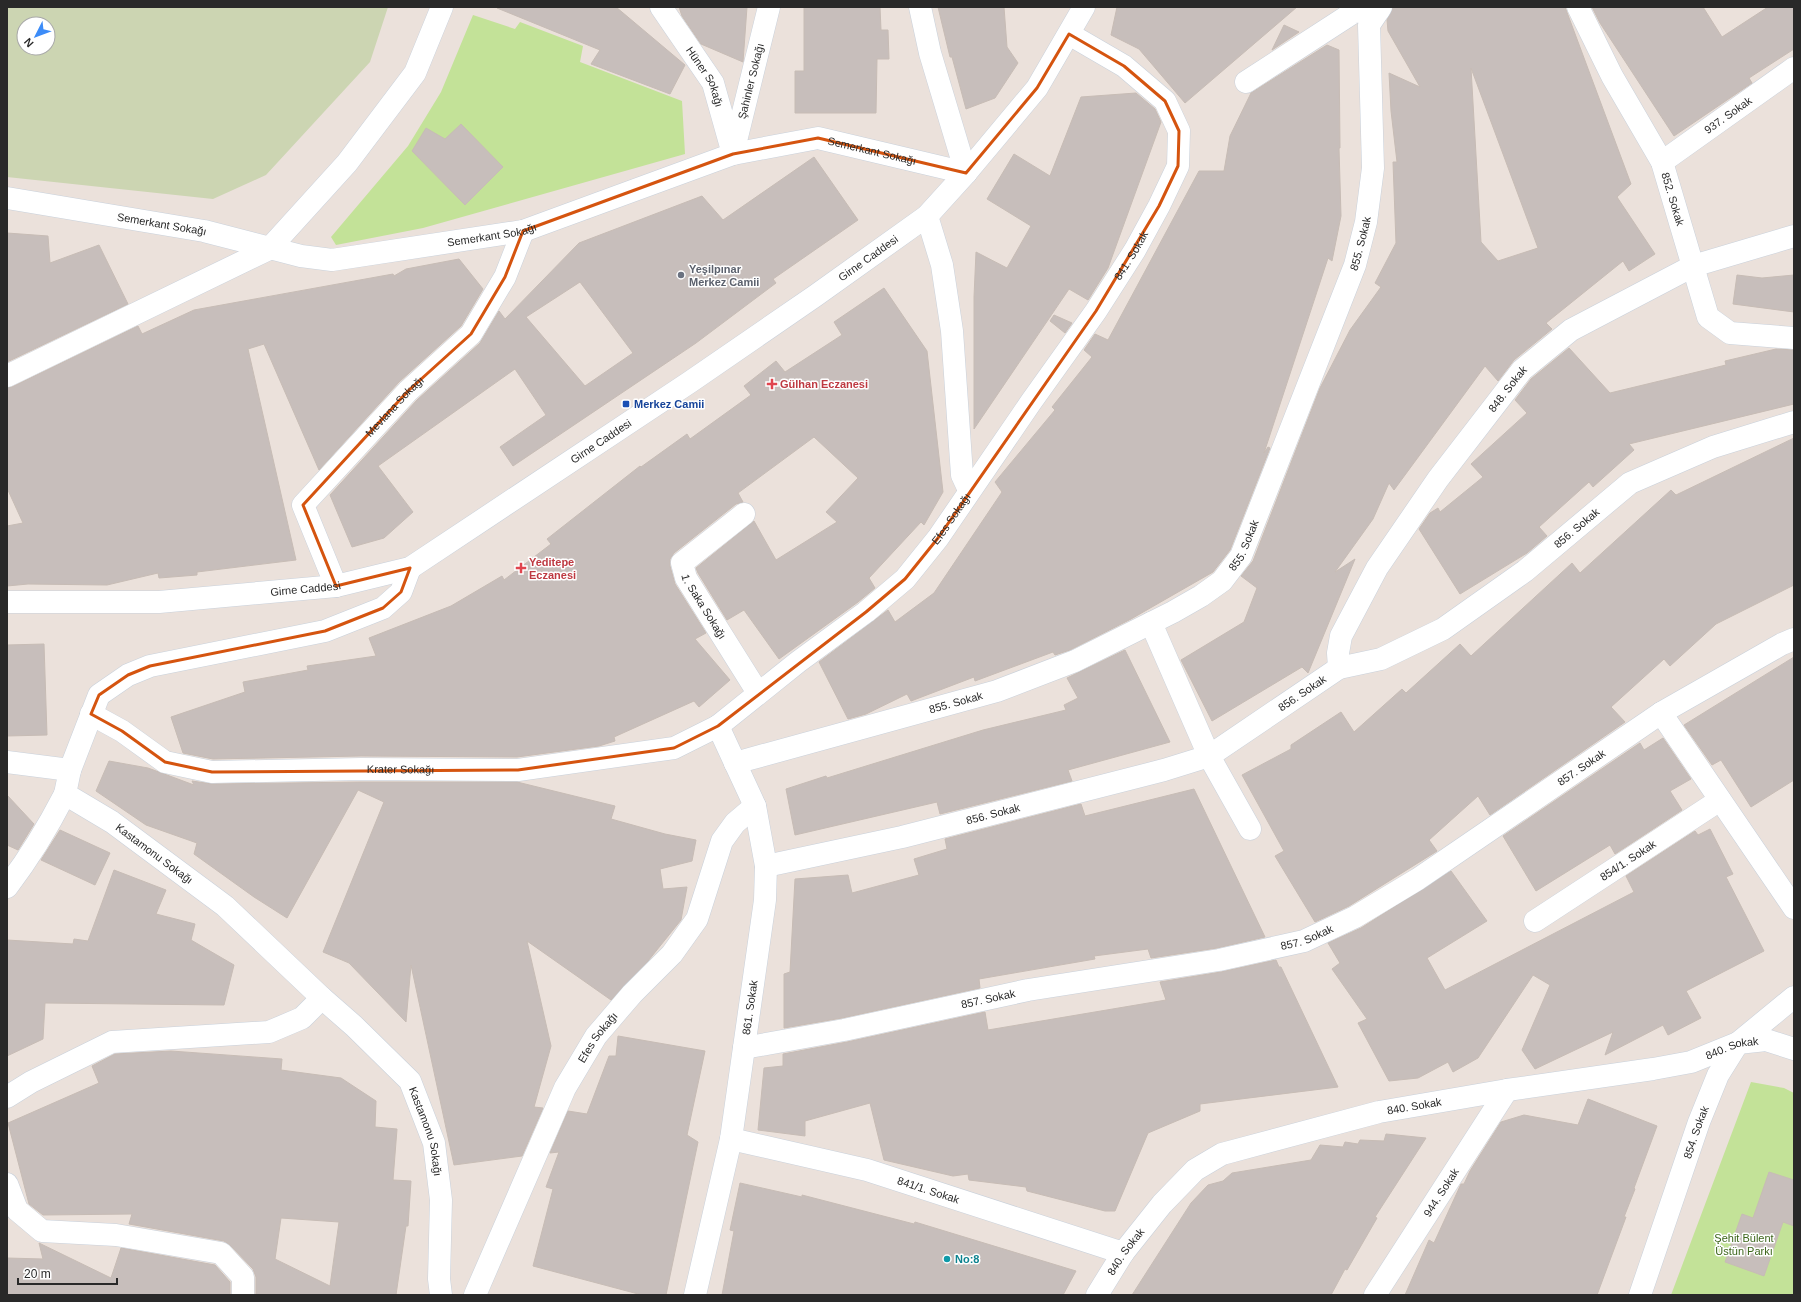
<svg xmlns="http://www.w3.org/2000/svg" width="1801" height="1302" font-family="Arial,sans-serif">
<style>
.green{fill:#c3e298}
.cemetery{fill:#ccd5b2;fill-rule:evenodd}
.building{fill:#c7bebb;stroke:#c7bcb5;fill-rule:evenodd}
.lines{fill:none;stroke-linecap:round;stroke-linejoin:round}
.minor-casing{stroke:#c9d1db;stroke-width:23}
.minor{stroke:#fff;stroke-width:22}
.marked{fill:none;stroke:#d5540f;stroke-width:3;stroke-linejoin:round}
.worship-dot{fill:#6b7280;stroke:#fff;stroke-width:1.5}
.health-dot{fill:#e0444e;stroke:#fff;stroke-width:1.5}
.transit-dot{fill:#1a4fb4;stroke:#fff;stroke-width:1.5}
.culture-dot{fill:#0f9aa8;stroke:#fff;stroke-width:1.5}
.labels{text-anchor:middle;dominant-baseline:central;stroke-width:3;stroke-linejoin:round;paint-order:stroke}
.street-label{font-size:11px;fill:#292929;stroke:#fff}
.worship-label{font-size:11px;font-weight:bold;fill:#5b616d;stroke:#fff;text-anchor:start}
.health-label{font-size:11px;font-weight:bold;fill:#be3a42;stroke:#fff;text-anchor:start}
.transit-label{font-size:11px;font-weight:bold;fill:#164399;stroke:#fff;text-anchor:start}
.park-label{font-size:11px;fill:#3c651a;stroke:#fff}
.culture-label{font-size:11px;font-weight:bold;fill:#0d838f;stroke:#fff;text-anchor:start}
</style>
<rect width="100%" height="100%" fill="#ebe1db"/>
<!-- green -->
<path class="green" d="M473,15L515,29L520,22L583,46L580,62L682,101L685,154L423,228L336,245L331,237L408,146L441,92Z
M1751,1082L1784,1088L1794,1093V1295H1671Z"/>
<!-- cemetery -->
<path class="cemetery" d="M7,7H388L370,62L266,175L213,199L7,177ZM24,24H48V48H24Z"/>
<!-- building -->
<path class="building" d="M497,7H616L685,65L670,94L591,64L600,50L497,8Z
M679,7H747L743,62L701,44L682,16Z
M804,7H880L881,30H888L889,59H877L876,113H795V71H804Z
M938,7H1004L1007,47L1018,63L995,98L966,109L952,57H950Z
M1117,7H1297L1185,103L1139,49L1111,35Z
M1393,7H1565L1631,184L1617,197L1655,254L1629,271L1623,261L1546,323L1552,329L1514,360L1498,381L1485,366L1394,490L1389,483L1373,519L1335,572L1355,559L1308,673L1302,667L1212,721L1181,660L1244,622L1257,588L1241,576L1253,561L1320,388L1350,330L1381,287L1375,283L1396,243L1393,162H1397L1391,111L1389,73L1420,87L1388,31L1387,20ZM1471,68L1538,248L1498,261L1481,242Z
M1592,7H1703L1722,37L1768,7H1794V49L1749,78L1752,83L1674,136L1600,23Z
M1284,25L1299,32L1272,50Z
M1327,45L1339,50L1340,148H1339L1341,216L1332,261L1328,258L1264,453L1268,447L1270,448L1230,550L1213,572L1131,619L1070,650L1055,655L1053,652L975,681L974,677L911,701L907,694L866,714L848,719L819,662L888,610L895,622L934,593L1002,492L995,482L1055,410L1052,407L1092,357L1084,350L1095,334L1108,340L1199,171H1224L1230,136L1251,93Z
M1136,93L1155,109L1161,122L1108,268L1088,300L1069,289L974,429V297L976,252L1007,268L1031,226L987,199L1014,154L1050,176L1081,97Z
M461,124L503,167L465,205L412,151L426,128L445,139Z
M814,157L858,220L773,279L776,283L696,343L513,466L500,447L546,415L515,369L378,466L413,512L384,538L352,547L330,495L417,400L480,343L499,311L505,319L579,243L702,196L723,220ZM580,282L633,353L585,386L526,317Z
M7,233L48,236L50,263L99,245L128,304L7,362Z
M459,259L483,289L461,326L399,382L319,470L264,344L248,349L296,560L197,572V575L159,578L158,573L107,585L28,584L7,586V526L23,523L7,488V388L12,387L138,326L142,334L194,310L393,274L394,276L406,269Z
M1737,275L1762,278L1794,275V312L1733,304Z
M884,288L927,351L943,492L924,525L921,522L869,578L875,588L858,602L779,659L744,610L727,620L698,573L696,568L754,521L776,560L837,522L826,512L858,478L814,437L738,493L743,502L736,504L674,553L670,559V566L675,584L706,633L695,639L730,680L699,707L694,701L614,737L615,741L599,746L517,757L361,756L213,759L183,753L171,717L245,692L243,682L308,670L307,666L376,656L369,638L451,606L502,576L504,580L551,544L547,539L640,466L641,467L687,434L690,439L751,395L744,386L776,361L785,372L842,335L834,322Z
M1054,315L1072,323L1065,333L1050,321Z
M1569,348L1610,393L1726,365L1725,361L1776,349L1794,350V404L1629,444L1634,450L1593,487L1589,482L1539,527L1547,536L1527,553L1460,594L1419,529L1430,513L1438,508L1440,512L1483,477L1471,464L1527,413L1515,400L1531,379Z
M1794,438V585L1716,624L1670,666L1664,659L1611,707L1625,722L1490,815L1478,796L1429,840L1437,851L1349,906L1315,922L1275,856L1284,851L1242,775L1291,749V745L1341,712L1354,732L1402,689L1406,693L1460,644L1471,656L1572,563L1580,573L1671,490L1676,495Z
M44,644L47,735L7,736V645Z
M1125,650L1170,742L1068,770L1072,781L940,814L937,802L795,835L786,789L826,776L827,778L983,730L1066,710L1064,705L1078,698L1067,678Z
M1794,657V780L1751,807L1721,760L1712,765L1684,725Z
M1663,738L1691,779L1670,791L1682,810L1615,854L1610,845L1536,891L1503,836L1640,743L1644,750Z
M109,761L148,768L194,785L192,781L212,784L361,782H517L615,806L611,819L665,834L696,840L692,861L660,869L663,889L687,887L681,920L648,961L611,1000L527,941L551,1046L534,1107L543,1108L522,1156L454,1165L411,965L406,1022L349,963L323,952L384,802L358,790L287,918L254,897L194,854L197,843L146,825L96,791Z
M1194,789L1265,937L1217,948L1151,958L1148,949L1094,956L1095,959L979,979L980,988L842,1018L784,1028V974L790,972L795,879L848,875L852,893L919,875L914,859L947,849L945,839L1081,804L1085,816Z
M7,795L34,824L18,850L7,845Z
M1710,829L1733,874L1726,877L1764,951L1686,991L1701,1018L1668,1035L1663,1025L1605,1055L1613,1032L1535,1069L1522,1050L1550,985L1533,975L1478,1058L1453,1072L1448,1062L1418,1078L1389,1081L1358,1023L1367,1019L1332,969L1340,963L1328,943L1361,928L1451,871L1487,921L1427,958L1445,990L1634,892L1626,876L1695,831L1698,835Z
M60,830L110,853L95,885L41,860Z
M114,870L166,890L156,914L195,924L191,940L234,965L224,1005L45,1003L43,1039L7,1056V940L73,944L74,939L88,941Z
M1276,960L1279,967H1281L1338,1087L1200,1104V1111L1148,1133L1115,1211H1105L1027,1191L1026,1187L969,1180L968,1174L953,1176L884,1160L870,1103L805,1121V1136L758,1130L764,1068L783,1066V1054L847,1042L985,1012L988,1030L1166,1000L1160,982L1221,972Z
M618,1036L705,1051L687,1135L698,1142L666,1295H642L533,1266L553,1189L546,1187L559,1152L550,1153L568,1111L587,1114L609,1056H616Z
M171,1051L282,1059L281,1070L341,1078L376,1101L375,1127L397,1129L393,1180L411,1181L408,1226H406L396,1295H256V1277L253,1269L230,1245L224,1241L129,1224L132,1214L43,1215L29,1204L8,1123L99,1083L92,1066L115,1054ZM281,1218L339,1222L330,1286L275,1259Z
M1588,1099L1657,1126L1634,1188L1635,1189L1624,1217H1626L1597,1295H1405L1429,1240L1434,1243L1461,1184H1464L1470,1171L1501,1122L1524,1115L1578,1125Z
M1386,1134L1426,1138L1375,1217L1377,1218L1347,1270L1345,1269L1331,1295H1132L1191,1203L1208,1185L1223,1181L1232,1173L1311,1160L1320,1145L1343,1147L1345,1142L1358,1144L1360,1140L1384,1141Z
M1769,1172L1794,1180V1226L1783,1222L1764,1276L1725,1262L1742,1214L1753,1218Z
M740,1183L802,1197V1195L914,1224L915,1222L1076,1271L1063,1295H722L734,1231L730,1230Z
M39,1243L111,1278L121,1248L215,1265L230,1282V1295H7V1258L43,1259Z"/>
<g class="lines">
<!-- minor casing -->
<g class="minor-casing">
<g id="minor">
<path id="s1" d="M661,7L713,83L733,154"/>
<path d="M920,7L930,53L966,173"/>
<path id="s2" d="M1578,7L1612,76L1662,162L1708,317L1730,333L1794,338"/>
<path d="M1246,82L1354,12L1379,10"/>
<path id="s3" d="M733,153L769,7"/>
<path id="s4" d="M1662,162L1794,68"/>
<path id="s5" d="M7,198L204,231L301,256L332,260L523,231L733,154L818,138L966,173"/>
<path d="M927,216L942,265L952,331L962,475L969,490"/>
<path d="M7,376L269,249L347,163L415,73L442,7"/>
<path id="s6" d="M744,514L682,563L686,578L758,693"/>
<path id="s7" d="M410,568L401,592L383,608L325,631L150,666L128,675L99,695L70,770L65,794L112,822L225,906L322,998L354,1026L410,1081L434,1143L441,1200L439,1279L441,1295"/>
<path id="s8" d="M336,586L303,505L408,391L471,334L505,277L523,231"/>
<path id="s9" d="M7,602H159L336,586L410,568L690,382L815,296L927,216L966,173L1037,88L1084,7"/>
<path d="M1151,623L1209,756L1250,829"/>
<path id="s10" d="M1339,668L1338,653L1341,636L1377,568L1438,479L1522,370L1571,330L1693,266L1794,236"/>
<path d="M1661,713L1794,908"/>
<path id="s11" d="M91,714L122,731L165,762L212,772L361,769L518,770L674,748L718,726L798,662L866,612L905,579L938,538L1031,402L1096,311L1135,250L1159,206L1178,166L1179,131L1165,101L1124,66L1069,34"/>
<path d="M7,762L70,770"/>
<path id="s12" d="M735,763L997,691L1075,661L1173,612L1201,596L1222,581L1241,556L1355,265L1366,222L1373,168L1369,25L1381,7"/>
<path id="s13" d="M766,866L902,837L1164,770L1209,756L1339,668L1381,659L1443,629L1525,571L1630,483L1713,447L1794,422"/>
<path d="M7,887C30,857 48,827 65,794"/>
<path id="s14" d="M1535,921L1720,800"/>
<path id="s15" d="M744,1048L844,1030L1028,990L1219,960L1304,941L1355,917L1418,879L1661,713L1782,644L1794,639"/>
<path d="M7,1097L31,1082L112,1042L269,1032L302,1018L322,998"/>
<path id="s16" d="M731,1139L867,1170L1123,1253"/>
<path d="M7,1184L17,1210L42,1231L116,1235L221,1253L243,1277V1295"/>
<path id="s17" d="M475,1295L565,1088L596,1036L632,994L672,954L697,919L722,841L735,823L755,806"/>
<path id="s18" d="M695,1295L731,1139L765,900L766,866L755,806L718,726"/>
<path id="s19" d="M1097,1295L1123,1253L1162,1204L1195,1170L1222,1154L1379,1112L1507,1090L1653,1069L1691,1062L1738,1043L1766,1040L1794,1049"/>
<path id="s20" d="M1375,1295L1507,1090"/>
<path id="s21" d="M1640,1295L1699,1122L1718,1075L1738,1043L1794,997"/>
</g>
</g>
<!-- minor -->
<use href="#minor" class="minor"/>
</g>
<!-- marked area -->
<path class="marked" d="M1069,34L1124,66L1165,101L1179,131L1178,166L1159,206L1096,311L938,538L905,579L866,612L718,726L674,748L518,770L212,772L165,762L122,731L91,714L99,695L128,675L150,666L325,631L383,608L401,592L410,568L336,586L303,505L408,391L471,334L505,277L523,231L733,154L818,138L966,173L1037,88Z"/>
<!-- markers -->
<circle class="worship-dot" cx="681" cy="275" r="4"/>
<g class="health-dot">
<path d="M770 378h4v4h4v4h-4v4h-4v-4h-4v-4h4z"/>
<path d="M519 562h4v4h4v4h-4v4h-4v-4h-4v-4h4z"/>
</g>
<rect class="transit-dot" x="622" y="400" width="8" height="8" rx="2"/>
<circle class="culture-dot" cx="947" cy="1259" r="4"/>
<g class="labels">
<!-- street labels -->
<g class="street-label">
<text stroke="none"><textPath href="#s1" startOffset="83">Hüner Sokağı</textPath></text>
<text stroke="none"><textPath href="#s3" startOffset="74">Şahinler Sokağı</textPath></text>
<text stroke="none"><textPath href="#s4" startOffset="81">937. Sokak</textPath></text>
<text stroke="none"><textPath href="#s5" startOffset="890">Semerkant Sokağı</textPath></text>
<text stroke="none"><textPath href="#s2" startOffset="215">852. Sokak</textPath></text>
<text stroke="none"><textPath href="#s5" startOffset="157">Semerkant Sokağı</textPath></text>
<text stroke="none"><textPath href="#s5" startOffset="493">Semerkant Sokağı</textPath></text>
<text stroke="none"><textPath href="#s12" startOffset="889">855. Sokak</textPath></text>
<text stroke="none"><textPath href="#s11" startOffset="1282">841. Sokak</textPath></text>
<text stroke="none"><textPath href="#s9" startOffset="959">Girne Caddesi</textPath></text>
<text stroke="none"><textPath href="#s10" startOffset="331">848. Sokak</textPath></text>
<text stroke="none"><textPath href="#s8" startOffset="222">Mevlana Sokağı</textPath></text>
<text stroke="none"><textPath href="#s9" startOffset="635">Girne Caddesi</textPath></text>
<text stroke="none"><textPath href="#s11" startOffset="963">Efes Sokağı</textPath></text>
<text stroke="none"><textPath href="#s13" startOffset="893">856. Sokak</textPath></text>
<text stroke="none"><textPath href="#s12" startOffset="565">855. Sokak</textPath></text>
<text stroke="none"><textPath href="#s9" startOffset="299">Girne Caddesi</textPath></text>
<text stroke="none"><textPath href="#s6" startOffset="128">1. Saka Sokağı</textPath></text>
<text stroke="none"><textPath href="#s13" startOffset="569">856. Sokak</textPath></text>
<text stroke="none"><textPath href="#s12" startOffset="229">855. Sokak</textPath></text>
<text stroke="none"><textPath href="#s15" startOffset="898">857. Sokak</textPath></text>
<text stroke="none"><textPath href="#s11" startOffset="325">Krater Sokağı</textPath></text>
<text stroke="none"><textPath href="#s13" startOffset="233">856. Sokak</textPath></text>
<text stroke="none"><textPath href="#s7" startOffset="562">Kastamonu Sokağı</textPath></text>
<text stroke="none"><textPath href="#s14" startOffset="111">854/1. Sokak</textPath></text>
<text stroke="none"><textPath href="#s15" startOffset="574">857. Sokak</textPath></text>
<text stroke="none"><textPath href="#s15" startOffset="249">857. Sokak</textPath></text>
<text stroke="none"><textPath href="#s18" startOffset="293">861. Sokak</textPath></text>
<text stroke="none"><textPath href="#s17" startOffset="286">Efes Sokağı</textPath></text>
<text stroke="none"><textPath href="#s19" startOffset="713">840. Sokak</textPath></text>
<text stroke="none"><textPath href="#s19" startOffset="389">840. Sokak</textPath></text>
<text stroke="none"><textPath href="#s7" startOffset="958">Kastamonu Sokağı</textPath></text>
<text stroke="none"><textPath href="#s21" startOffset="172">854. Sokak</textPath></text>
<text stroke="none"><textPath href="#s16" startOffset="204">841/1. Sokak</textPath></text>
<text stroke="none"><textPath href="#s20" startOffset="122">944. Sokak</textPath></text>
<text stroke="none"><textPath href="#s19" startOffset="52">840. Sokak</textPath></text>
</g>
<!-- worship labels -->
<g class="worship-label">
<text x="689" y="269">Yeşilpınar<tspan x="689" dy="13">Merkez Camii</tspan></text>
</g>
<!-- health labels -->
<g class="health-label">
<text x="780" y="384">Gülhan Eczanesi</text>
<text x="529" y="562">Yeditepe<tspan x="529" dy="13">Eczanesi</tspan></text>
</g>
<!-- transit labels -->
<g class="transit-label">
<text x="634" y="404">Merkez Camii</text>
</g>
<!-- park labels -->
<g class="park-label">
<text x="1744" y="1238">Şehit Bülent<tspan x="1744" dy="13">Üstün Parkı</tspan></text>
</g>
<!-- culture labels -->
<g class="culture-label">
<text x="955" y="1259">No:8</text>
</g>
</g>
<!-- border -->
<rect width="1801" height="1302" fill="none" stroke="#292929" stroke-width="16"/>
<!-- north arrow -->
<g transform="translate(36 36) rotate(228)"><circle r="19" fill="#ffffff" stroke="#a9a9a9"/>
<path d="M0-3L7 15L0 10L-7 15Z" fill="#3c8cf8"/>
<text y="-6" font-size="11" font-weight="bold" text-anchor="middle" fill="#292929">N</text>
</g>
<!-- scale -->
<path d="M18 1278v6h99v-6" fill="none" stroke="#292929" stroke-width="2"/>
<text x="24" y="1278" font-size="12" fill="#292929" stroke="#ffffff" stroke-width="3" paint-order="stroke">20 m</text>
</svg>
